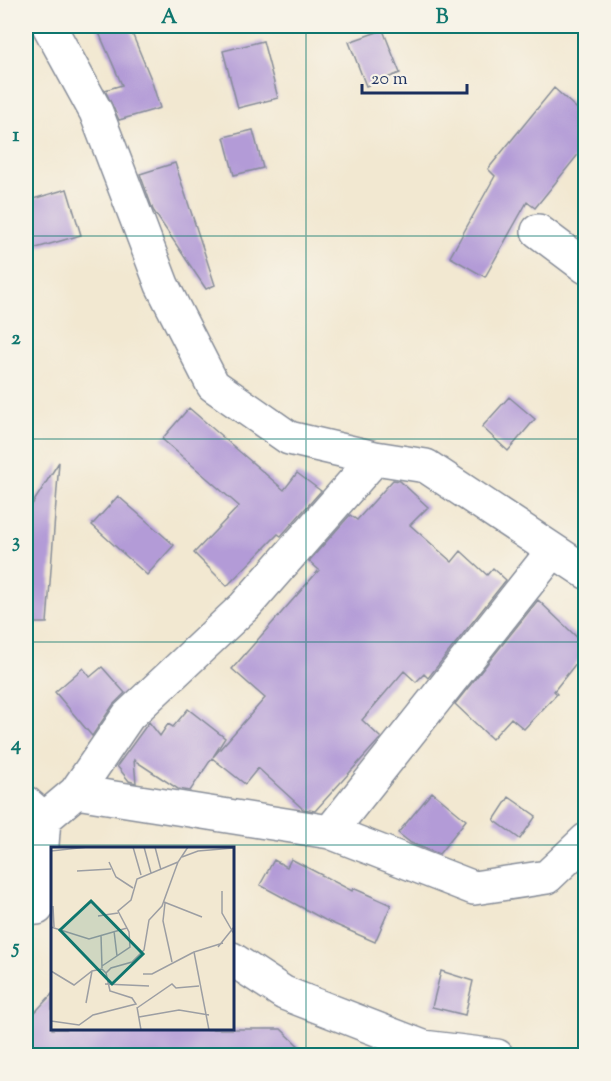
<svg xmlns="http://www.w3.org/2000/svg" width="611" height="1081" font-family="'Sorts Mill Goudy',serif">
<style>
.building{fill:#b39bd7}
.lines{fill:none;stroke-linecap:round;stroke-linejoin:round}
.minor-casing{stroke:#868c98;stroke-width:36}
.minor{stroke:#fff;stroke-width:33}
.grid{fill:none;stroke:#0f766e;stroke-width:1.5;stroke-opacity:0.55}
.inset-road{fill:none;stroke:#9c9ea3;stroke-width:1.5}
.view{fill:#0f766e;fill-opacity:0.15;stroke:#0f766e;stroke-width:3}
.inset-edge{fill:none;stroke:#1b2f5e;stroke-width:3}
.neatline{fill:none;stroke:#0f766e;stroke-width:2}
.grid-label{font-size:20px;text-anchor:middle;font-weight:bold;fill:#0f766e}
</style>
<rect width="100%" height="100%" fill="#f7f3e8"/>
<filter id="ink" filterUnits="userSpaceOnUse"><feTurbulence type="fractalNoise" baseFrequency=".0167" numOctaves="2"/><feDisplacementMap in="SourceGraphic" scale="12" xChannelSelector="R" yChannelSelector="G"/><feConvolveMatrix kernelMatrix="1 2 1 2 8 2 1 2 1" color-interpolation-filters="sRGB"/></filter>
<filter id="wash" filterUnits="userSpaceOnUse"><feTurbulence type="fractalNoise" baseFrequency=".008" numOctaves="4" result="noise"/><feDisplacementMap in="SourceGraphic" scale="24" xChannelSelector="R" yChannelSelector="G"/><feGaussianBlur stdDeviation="1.35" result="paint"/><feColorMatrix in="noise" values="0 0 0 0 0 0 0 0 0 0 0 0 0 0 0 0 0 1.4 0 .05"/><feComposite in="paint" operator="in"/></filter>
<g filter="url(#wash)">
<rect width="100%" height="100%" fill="#f2e8d1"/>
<g id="blocks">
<!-- building -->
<path class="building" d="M96,26H129L151,79L160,108L119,120L105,90L122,85Z
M383,30L400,73L366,86L349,42Z
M263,41L278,98L238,108L223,51Z
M554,88L585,116V146L535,208L527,202L485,277L450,257L495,176L488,169Z
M253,130L263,168L234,175L224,137Z
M175,163L215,285L206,289L153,210L140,174Z
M67,189L81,235L26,251V201Z
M509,397L535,419L508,451L482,427Z
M189,408L284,490L297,473L321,491L281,536L278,534L227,586L194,553L239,506L162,439Z
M59,462L47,623H26V514Z
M393,480L400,481L428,507L410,525L452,562L461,551L487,575L493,568L506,580L428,678L424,674L416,682L404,671L362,720L381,738L378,741L315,811L303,809L258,768L245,784L212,758L190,791L178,789L134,760L136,783L129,781L117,766L149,722L160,736L168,724L173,727L188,709L225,738L213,757L265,698L232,669L319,570L309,561L350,515L357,520Z
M118,496L174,545L147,575L92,525Z
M538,600L585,645V652L554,691L557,694L524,729L511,718L492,739L455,704Z
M102,667L125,693L113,705L92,736L55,692L83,668L90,677Z
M432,792L466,820L439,854L411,843L398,833Z
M509,797L536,816L520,839L494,820Z
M291,859L352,891L353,888L391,905L375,942L325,920L260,885L274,860L287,867Z
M441,971L473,981L465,1015L432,1007Z
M52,994V1029H281L309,1056H26V1022Z"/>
</g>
</g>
<g filter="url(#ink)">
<use href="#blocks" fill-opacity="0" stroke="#868c98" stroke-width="1.5"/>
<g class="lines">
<!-- minor casing -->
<g class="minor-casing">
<path id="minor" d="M49,26L96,112L162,285L213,385L289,438L375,458L426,466L586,572
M538,231L586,267
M76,792L330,832L474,888L547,877L586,840
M26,803L44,819L37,908
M44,819L76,792L128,716L245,606L375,458
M330,832L553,551
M232,959L284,993L423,1047L497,1056"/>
</g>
<!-- minor -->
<use href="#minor" class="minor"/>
</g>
</g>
<!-- grid -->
<path class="grid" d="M306,26V1056M26,236H586M26,439H586M26,642H586M26,845H586"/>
<!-- overview -->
<g transform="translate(51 847)">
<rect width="183" height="183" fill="#f2e8d1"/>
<path class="inset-road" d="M82,0L90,28M93,0L100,26M104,0L110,23M0,4L37,0M131,10L147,4L183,1M58,15L65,30L82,41M26,24L60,22M171,44V66L183,87M113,55L151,70M114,56L112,74L121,115M2,59L3,80M47,69L67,66M0,80L38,92L76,81M63,84L66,109M50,88L51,121M167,100L183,80M51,119L79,100L78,85L67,64L80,53L86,32L127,15M0,124L23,138L41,124L51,122L55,126M92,127H101L143,105M54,137L98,139M35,156L41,124M86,160L90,183M86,161L121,137L125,141L148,139M88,170L128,163L158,168M0,174L28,178L42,168L85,157L81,151L59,144L55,126L60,121L81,115L93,103L98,73L111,59L127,15L137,0M158,183L143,105L172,96"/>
<path class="view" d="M40,54L92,107L61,137L9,83Z"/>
<rect width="183" height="183" class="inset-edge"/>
</g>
<!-- margin -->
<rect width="611" height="1081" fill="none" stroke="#f7f3e8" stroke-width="66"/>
<!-- scale -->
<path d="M362 84v9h105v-9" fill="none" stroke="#1b2f5e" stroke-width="3"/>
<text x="371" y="84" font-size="18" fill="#1b2f5e" stroke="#f7f3e8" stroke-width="4.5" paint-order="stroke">20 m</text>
<rect x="33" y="33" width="545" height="1015" class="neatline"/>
<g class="grid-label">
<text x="169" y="23">A</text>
<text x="442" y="23">B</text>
<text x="16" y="141">1</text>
<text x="16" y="344">2</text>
<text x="16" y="547">3</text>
<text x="16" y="750">4</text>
<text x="16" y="953">5</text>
</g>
</svg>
